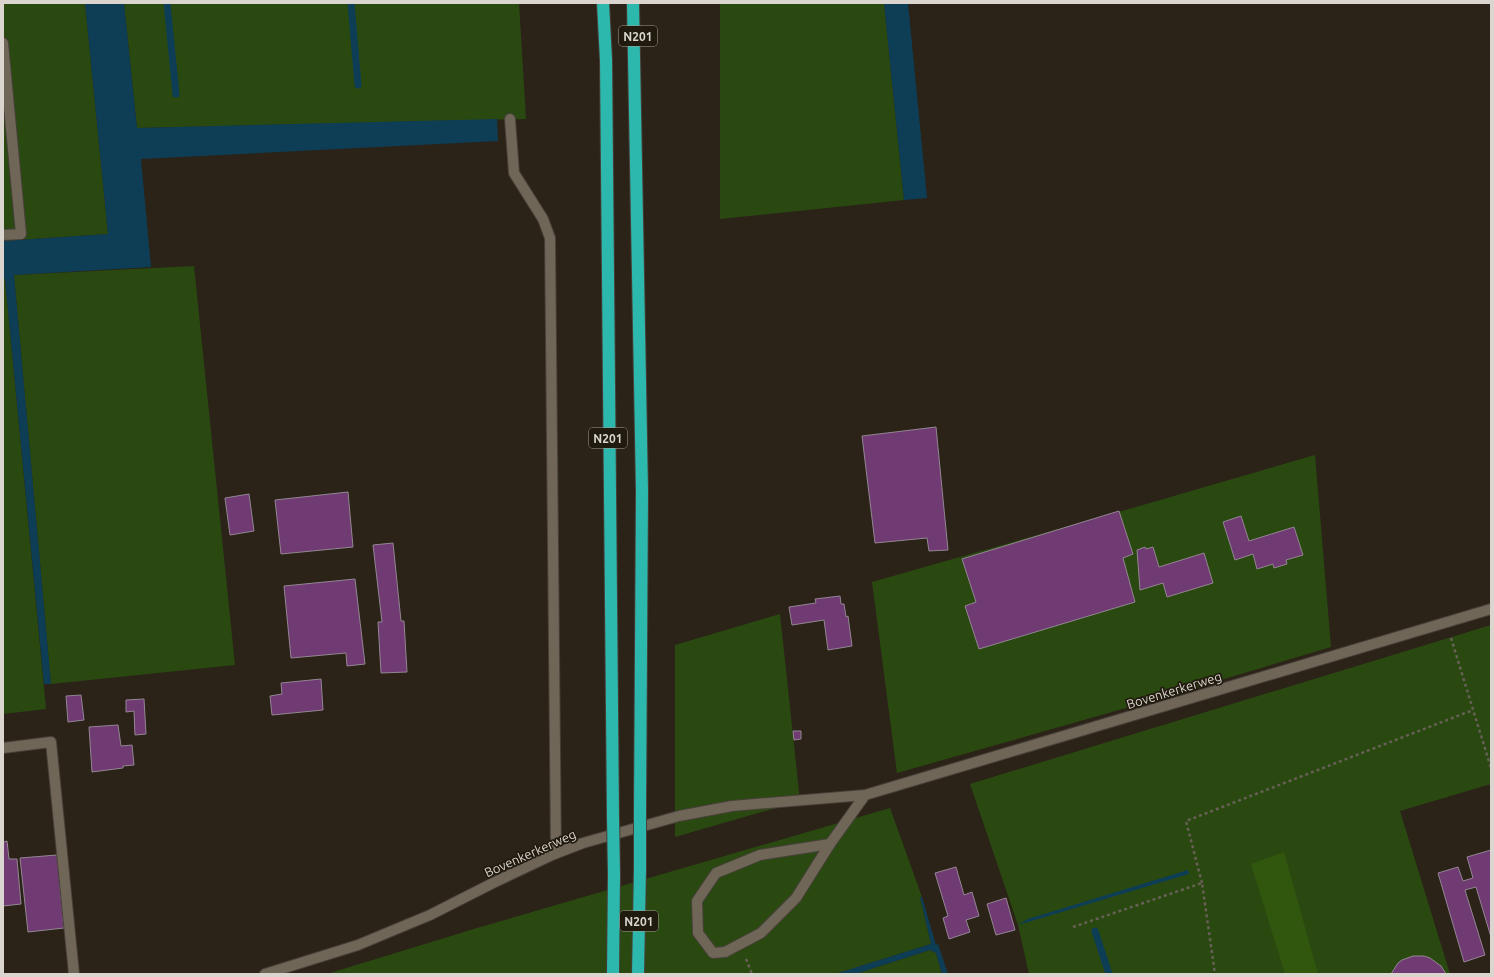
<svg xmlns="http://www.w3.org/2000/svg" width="1494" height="977" font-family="Ubuntu,sans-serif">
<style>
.green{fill:#2a4911}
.forest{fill:#31570f}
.water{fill:#0e3e56}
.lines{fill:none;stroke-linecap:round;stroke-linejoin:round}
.stream{stroke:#0e3e56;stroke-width:7}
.building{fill:#703a72;stroke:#938693}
.lane-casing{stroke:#474039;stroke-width:12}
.street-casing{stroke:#474039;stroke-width:12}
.highway-casing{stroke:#474039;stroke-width:14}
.path{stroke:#676056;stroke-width:2.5;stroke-dasharray:3 3;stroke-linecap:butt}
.lane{stroke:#6f6658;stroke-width:10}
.street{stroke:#6f6658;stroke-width:10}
.highway{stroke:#2db8ad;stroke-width:12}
.highway-bridge-casing{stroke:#474039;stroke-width:14;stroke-linecap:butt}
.highway-bridge{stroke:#2db8ad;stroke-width:12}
.labels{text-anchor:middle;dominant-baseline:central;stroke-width:3.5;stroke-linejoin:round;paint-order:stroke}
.shield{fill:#211a0f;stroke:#a29d95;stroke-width:1}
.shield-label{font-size:12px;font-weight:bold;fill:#dad5ce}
.street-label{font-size:13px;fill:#dad5ce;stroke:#211a0f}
</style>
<rect width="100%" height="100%" fill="#2b2318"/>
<!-- green -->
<path class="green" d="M3,3H85L108,234L3,241Z
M124,3H519L526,119L137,128Z
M720,3H884L904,200L720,219Z
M194,266L235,665L51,684L14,275Z
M3,279H5L46,709L3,714Z
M1315,455L1331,647L1154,700L897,773L872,582L1136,507Z
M780,614L800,801L675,837V645Z
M1491,625V784L1400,811L1450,974H1029L1018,925L970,784Z
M890,808L922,897H920L931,944L835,974H327L477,928Z
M930,950L936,953L942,974H855Z"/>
<!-- forest -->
<path class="forest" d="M1284,852L1318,974H1285L1251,864Z"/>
<!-- water -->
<path class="water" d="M85,3H124L137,128L497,119L498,141L141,159L151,267L14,275L51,684H44L5,279H3V241L108,234Z
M884,3H908L927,198L904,200Z
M1188,870L1189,874L1018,925L1028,919Z
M920,897H922L936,945L938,944L948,974H942L936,953L930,950L855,974H835L931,944Z"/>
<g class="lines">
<!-- stream -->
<path class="stream" d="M167,3L176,94
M351,3L358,85
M1095,931L1109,974"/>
</g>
<!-- building -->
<path class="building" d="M936,427L948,550L929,551L927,538L875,543L862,436Z
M348,492L353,547L281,554L275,500Z
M249,494L254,531L230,535L225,498Z
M1119,511L1133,554L1123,558L1135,602L979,649L965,606L976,602L962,559Z
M1241,516L1249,541L1294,527L1303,555L1286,560L1287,564L1274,568L1273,564L1257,569L1253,554L1235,560L1223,522Z
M393,543L401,621H404L407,672L381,673L378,622H382L373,545Z
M1145,547L1146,549L1153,547L1159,567L1204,553L1213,583L1167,597L1163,583L1140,590L1137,550Z
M355,579L365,664L347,666L346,653L291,658L284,586Z
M840,596L841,604H844L846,617L848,616L852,646L828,650L824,620L792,625L789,607L816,603L815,599Z
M321,679L323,710L272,715L270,696L282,694L281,683Z
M81,695L84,720L68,722L66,696Z
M144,699L146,734L135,735L134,711L126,712V700Z
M118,725L121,746L132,745L134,765L123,766V768L92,772L89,727Z
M793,731H801V739L794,740Z
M7,841L9,859H17L21,904L3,906V842Z
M1491,850V937L1476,887L1465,890L1485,955L1464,962L1438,873L1458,867L1463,881L1473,878L1467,857Z
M57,855L64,928L28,932L20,858Z
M956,867L964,895L972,892L979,916L966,920L970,932L949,939L943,918L948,916L935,873Z
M1006,898L1015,930L996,935L987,904Z
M1413,956H1424L1430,958L1441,966L1446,974H1391L1398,963L1402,960Z"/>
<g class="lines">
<!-- lane casing -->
<g class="lane-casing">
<path id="lane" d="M3,43L21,234L3,235
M510,119L514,173L543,219L550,238L556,853
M3,748L51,742L74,974
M725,952L713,953L698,933L697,901L716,873L760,855L830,844"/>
</g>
<!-- street casing -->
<g class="street-casing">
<path id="street" d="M725,952L761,933L796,898L830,844L865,795
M265,974L358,945L430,915L495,882L552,855L583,843L679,816L732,806L865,795L1491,609"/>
</g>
<!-- highway casing -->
<g class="highway-casing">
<path id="highway" d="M603,3L606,60L613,817
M633,3L642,491L640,809
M613,974L614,875
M638,974L640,868"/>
</g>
<!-- path -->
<path class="path" d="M1451,638L1491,768
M1202,883L1186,821L1473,710
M1073,927L1202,883L1215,974
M746,959L752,974"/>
<!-- lane -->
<use href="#lane" class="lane"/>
<!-- street -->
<use href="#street" class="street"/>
<!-- highway -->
<use href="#highway" class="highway"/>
<!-- highway-bridge casing -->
<g class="highway-bridge-casing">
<path id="highway-bridge" d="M613,817L614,875
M640,868V809"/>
</g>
<!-- highway-bridge -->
<use href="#highway-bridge" class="highway-bridge"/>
</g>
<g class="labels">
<!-- shield labels -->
<g class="shield">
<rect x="619" y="26" width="38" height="20" rx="3"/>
<rect x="589" y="428" width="38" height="20" rx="3"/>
<rect x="620" y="911" width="38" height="20" rx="3"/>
</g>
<g class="shield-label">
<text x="638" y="36">N201</text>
<text x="608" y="438">N201</text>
<text x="639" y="921">N201</text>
</g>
<!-- street labels -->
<g class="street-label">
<text transform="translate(1174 690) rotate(-17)">Bovenkerkerweg</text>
<text transform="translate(530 853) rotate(-24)">Bovenkerkerweg</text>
</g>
</g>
<!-- border -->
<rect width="1494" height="977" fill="none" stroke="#dad5ce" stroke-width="8"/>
</svg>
